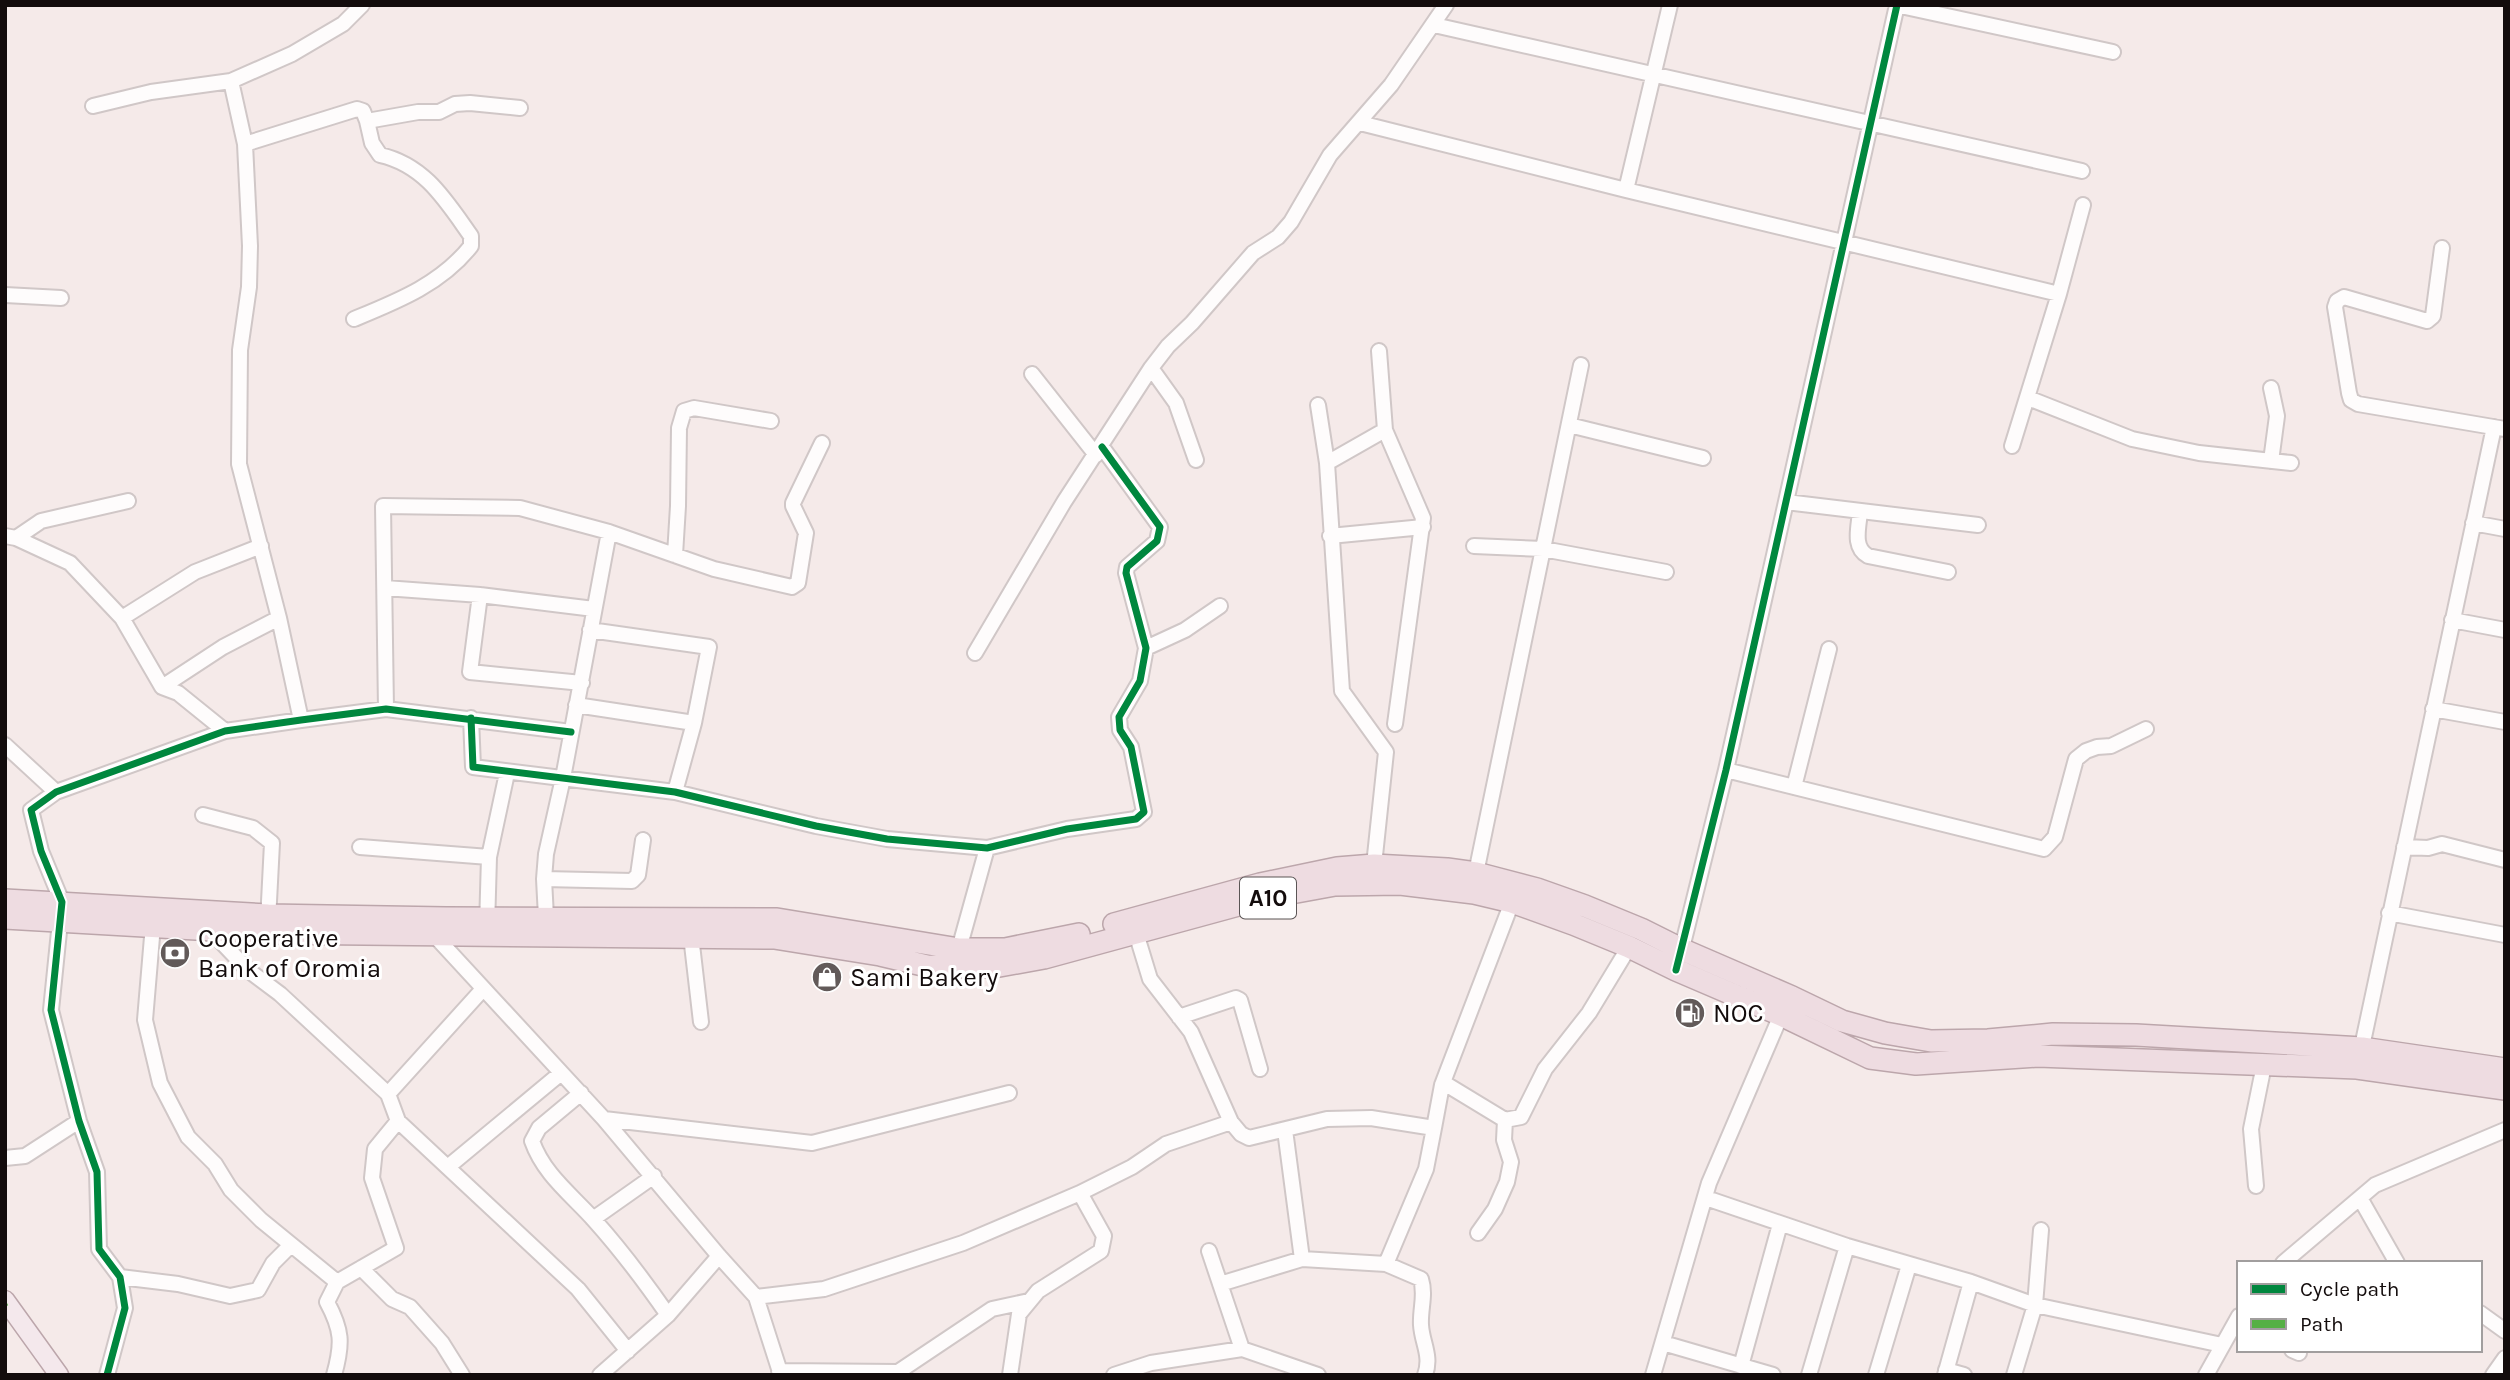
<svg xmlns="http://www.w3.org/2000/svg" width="2510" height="1380" font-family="Karla,sans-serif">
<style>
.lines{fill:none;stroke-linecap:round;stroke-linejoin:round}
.minor-casing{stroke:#d0c7c7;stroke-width:18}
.major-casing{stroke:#bca6ab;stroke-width:21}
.highway-casing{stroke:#bca6ab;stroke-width:24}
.minor{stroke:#fefcfc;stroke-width:14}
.major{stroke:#f4e8ec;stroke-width:18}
.highway{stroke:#eedce1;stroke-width:21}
.quiet{stroke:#55b044;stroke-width:5;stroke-dasharray:10 5;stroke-linecap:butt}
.cycleway-casing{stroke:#fff;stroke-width:11}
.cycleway{stroke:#00873e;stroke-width:7}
.labels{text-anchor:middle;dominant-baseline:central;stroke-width:6;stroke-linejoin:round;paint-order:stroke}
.shield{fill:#fff;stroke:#5a5555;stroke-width:2}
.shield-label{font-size:24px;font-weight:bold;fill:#130c0c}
.poi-label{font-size:26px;fill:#130c0c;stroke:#fff;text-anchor:start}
</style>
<rect width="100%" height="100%" fill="#f5eae9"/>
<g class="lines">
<!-- minor casing -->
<g class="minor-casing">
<path id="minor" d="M1896,5L2113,52
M1434,25L2082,171
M231,81L245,144
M93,106L151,92L231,81L292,54L343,24L362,5
M1360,123L1626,190L2059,294
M1626,190L1670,5
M2442,248L2433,316L2427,321L2344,297L2337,301L2335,307L2349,393L2351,400L2358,404L2505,429
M5,295L61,298
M354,319C398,301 441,284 471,246V236C446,201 425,165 380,155L372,143L367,121
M1379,351L1385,430L1423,518L1395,724
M1151,368L1176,403L1196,460
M1032,374L1096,455
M2028,398L2132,439L2199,453L2291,463
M1318,405L1327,463L1342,691L1386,752L1374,865
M1569,425L1703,458
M2012,446L2059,294L2083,205
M2271,461L2277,416L2271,388
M1327,463L1385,430
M1786,502L1978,525
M1860,511C1859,527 1852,547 1868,556L1948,572
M2473,523L2505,529
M5,536L16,538L70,563L122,618L162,687L178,693L225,731
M1330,536L1423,527
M16,538L41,521L128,501
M1474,546L1543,549L1666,572
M675,555L678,506L679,428L684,411L694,408L771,421
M385,588L480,595L594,609
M480,595L470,672L582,683
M122,618L195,572L261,546
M2452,620L2505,630
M590,630L709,647L694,723L675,792
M1146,648L1185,630L1220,606
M975,653L1064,502L1151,368L1168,346L1192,323L1253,253L1278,237L1291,222L1330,155L1391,85L1446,5
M162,687L223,647L279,618
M576,705L694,723
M386,709L383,506L520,508L609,532L714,569L792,587L798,583L806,533L793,506V503L822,443
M2433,709L2505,722
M471,718L473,767L675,792L816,826L887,839L987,848L1067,829L1136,819L1144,812L1131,747L1120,730L1119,717L1140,681L1146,648L1126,573L1127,567L1157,541L1160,527L1102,447
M301,720L279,618L239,464L240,350L249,287L250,246L245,144L357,109L363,111L367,121L418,112H439L455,104L470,103L520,108
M5,745L56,792
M1726,770L2044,849L2055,837L2076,759L2086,751L2097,747L2111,746L2146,729
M1794,787L1829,649
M203,815L253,828L272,843L268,921
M360,847L489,857
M2404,847L2428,848L2442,844L2505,860
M1476,873L1581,365
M544,879L632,881L638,875L643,840
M2389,913L2505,935
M546,917L544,879L546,854L563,778L609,532
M153,925L145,1020L160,1083L188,1137L215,1164L231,1190L261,1220L337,1282L327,1302C342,1330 343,1343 334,1375
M487,927L489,857L507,773
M209,929L248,970L280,994L388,1094
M1136,933L1150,979L1191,1032L1231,1122
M435,936L604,1119L719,1256L756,1297L781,1375
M691,936L701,1022
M959,949L987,848
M1680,956L1726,770L1897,5
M483,989L388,1094L398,1121L578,1289L628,1351
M1179,1017L1236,998L1240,1000L1260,1069
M2360,1056L2494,427
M1442,1085L1449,1086L1505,1120L1521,1117L1545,1069L1589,1013L1629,947
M581,1093L539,1128L532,1141C544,1175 572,1195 595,1221C621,1250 645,1282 668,1315
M604,1119L812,1143L1009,1093
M1285,1130L1302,1259
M5,1158L25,1156L79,1121
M449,1166L561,1073
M2256,1186L2251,1129L2264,1065
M1080,1193L1132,1167L1166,1144L1231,1122L1241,1134L1249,1138L1327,1119L1371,1118L1434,1128L1442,1085L1512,902
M1706,1198L1847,1246L1971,1282L2035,1305L2222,1345
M2360,1198L2397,1263
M593,1219L654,1176
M1478,1233L1495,1209L1507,1182L1511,1162L1504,1140L1505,1120
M1209,1251L1242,1349
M2283,1263L2375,1185L2505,1130
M1386,1264L1426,1169L1434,1128
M361,1268L392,1299L410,1307L442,1343L462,1375
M120,1277L178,1284L230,1296L258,1290L273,1263L291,1245
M337,1282L396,1248L372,1178L375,1149L398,1121
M1220,1284L1302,1259L1386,1264L1421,1279C1426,1295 1420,1309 1421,1325C1422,1343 1432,1356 1425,1375
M756,1297L824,1289L963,1243L1080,1193L1104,1236L1101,1251L1038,1291L1019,1314L1010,1375
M2480,1313L2505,1331
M1663,1343L1773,1375
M2292,1350L2299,1353
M1741,1366L1780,1224
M1946,1370L1964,1375
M779,1371L898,1372L992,1309L1029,1301
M107,1375L125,1308L120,1277L99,1249L97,1172L79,1121L51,1010L62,902L41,851L31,810L56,792L225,731L301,720L386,709L571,732
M600,1375L668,1315L719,1256
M1114,1375L1151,1363L1242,1349L1318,1375
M1653,1375L1709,1183L1781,1015
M1809,1375L1847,1246
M1876,1375L1909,1265
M1945,1375L1971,1282
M2014,1375L2035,1305L2041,1230
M2206,1375L2239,1316
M2493,1375L2505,1358"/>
</g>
<!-- major casing -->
<g class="major-casing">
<path id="major" d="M5,1300L59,1375"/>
</g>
<!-- highway casing -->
<g class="highway-casing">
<path id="highway" d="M5,900L268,915L446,918L777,919L959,949H1005L1079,934
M5,918L267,933L774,938L880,955L927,966L994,967L1044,958L1264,898L1335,885L1400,884L1474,893L1512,902L1573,924L1629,947L1676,970L1781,1015L1870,1058L1916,1064L2038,1056L2357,1068L2505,1089
M1114,924L1260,884L1337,868L1374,865L1447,869L1476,873L1537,889L1585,906L1641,929L1681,949L1792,997L1842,1021L1885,1033L1931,1041L1988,1040L2053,1034L2136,1035L2362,1048L2505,1069"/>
</g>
<!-- minor -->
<use href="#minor" class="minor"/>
<!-- major -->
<use href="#major" class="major"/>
<!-- highway -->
<use href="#highway" class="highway"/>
<!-- quiet -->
<path class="quiet" d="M5,1304L7,1303"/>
<!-- cycleway casing -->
<g class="cycleway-casing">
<path id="cycleway" d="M471,718L473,767L675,792L816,826L887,839L987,848L1067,829L1136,819L1144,812L1131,747L1120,730L1119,717L1140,681L1146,648L1126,573L1127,567L1157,541L1160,527L1102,447
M1676,970L1726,770L1897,5
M107,1375L125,1308L120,1277L99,1249L97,1172L79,1121L51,1010L62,902L41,851L31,810L56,792L225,731L301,720L386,709L571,732"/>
</g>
<!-- cycleway -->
<use href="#cycleway" class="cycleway"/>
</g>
<!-- icons -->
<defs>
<g id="bank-disc" transform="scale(1.575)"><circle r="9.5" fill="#625a59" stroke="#fff"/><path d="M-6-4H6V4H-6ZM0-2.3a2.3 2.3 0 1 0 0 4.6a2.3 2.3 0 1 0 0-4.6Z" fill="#fff"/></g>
<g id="shop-disc" transform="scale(1.575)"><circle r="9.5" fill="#625a59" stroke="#fff"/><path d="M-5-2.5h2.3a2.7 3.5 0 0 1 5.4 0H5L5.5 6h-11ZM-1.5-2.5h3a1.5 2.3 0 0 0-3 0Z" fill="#fff"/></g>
<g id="fuel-disc" transform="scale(1.575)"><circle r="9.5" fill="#625a59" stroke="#fff"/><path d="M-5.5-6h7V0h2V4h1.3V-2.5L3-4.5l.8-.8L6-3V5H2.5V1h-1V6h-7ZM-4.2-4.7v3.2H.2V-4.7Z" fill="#fff"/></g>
</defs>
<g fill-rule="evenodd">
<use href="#bank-disc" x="175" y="953"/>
<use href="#shop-disc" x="827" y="977"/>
<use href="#fuel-disc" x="1690" y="1013"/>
</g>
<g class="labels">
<!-- shield labels -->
<rect class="shield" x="1240" y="877.5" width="56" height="41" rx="5"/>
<g class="shield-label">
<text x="1268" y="898">A10</text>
</g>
<!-- poi labels -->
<g class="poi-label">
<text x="198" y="938">Cooperative<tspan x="198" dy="30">Bank of Oromia</tspan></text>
<text x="850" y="977">Sami Bakery</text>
<text x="1713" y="1013">NOC</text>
</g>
</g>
<!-- border -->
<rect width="2510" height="1380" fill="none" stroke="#130c0c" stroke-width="14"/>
<!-- legend -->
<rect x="2237" y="1261" width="245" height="91" fill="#ffffff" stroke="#a19e9e" stroke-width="2"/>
<rect x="2251" y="1284" width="35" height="10" fill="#00873e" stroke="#a19e9e" stroke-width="2"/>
<text x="2300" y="1296" font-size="21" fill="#130c0c">Cycle path</text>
<rect x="2251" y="1319" width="35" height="10" fill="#55b044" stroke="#a19e9e" stroke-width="2"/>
<text x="2300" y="1331" font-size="21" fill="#130c0c">Path</text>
</svg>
